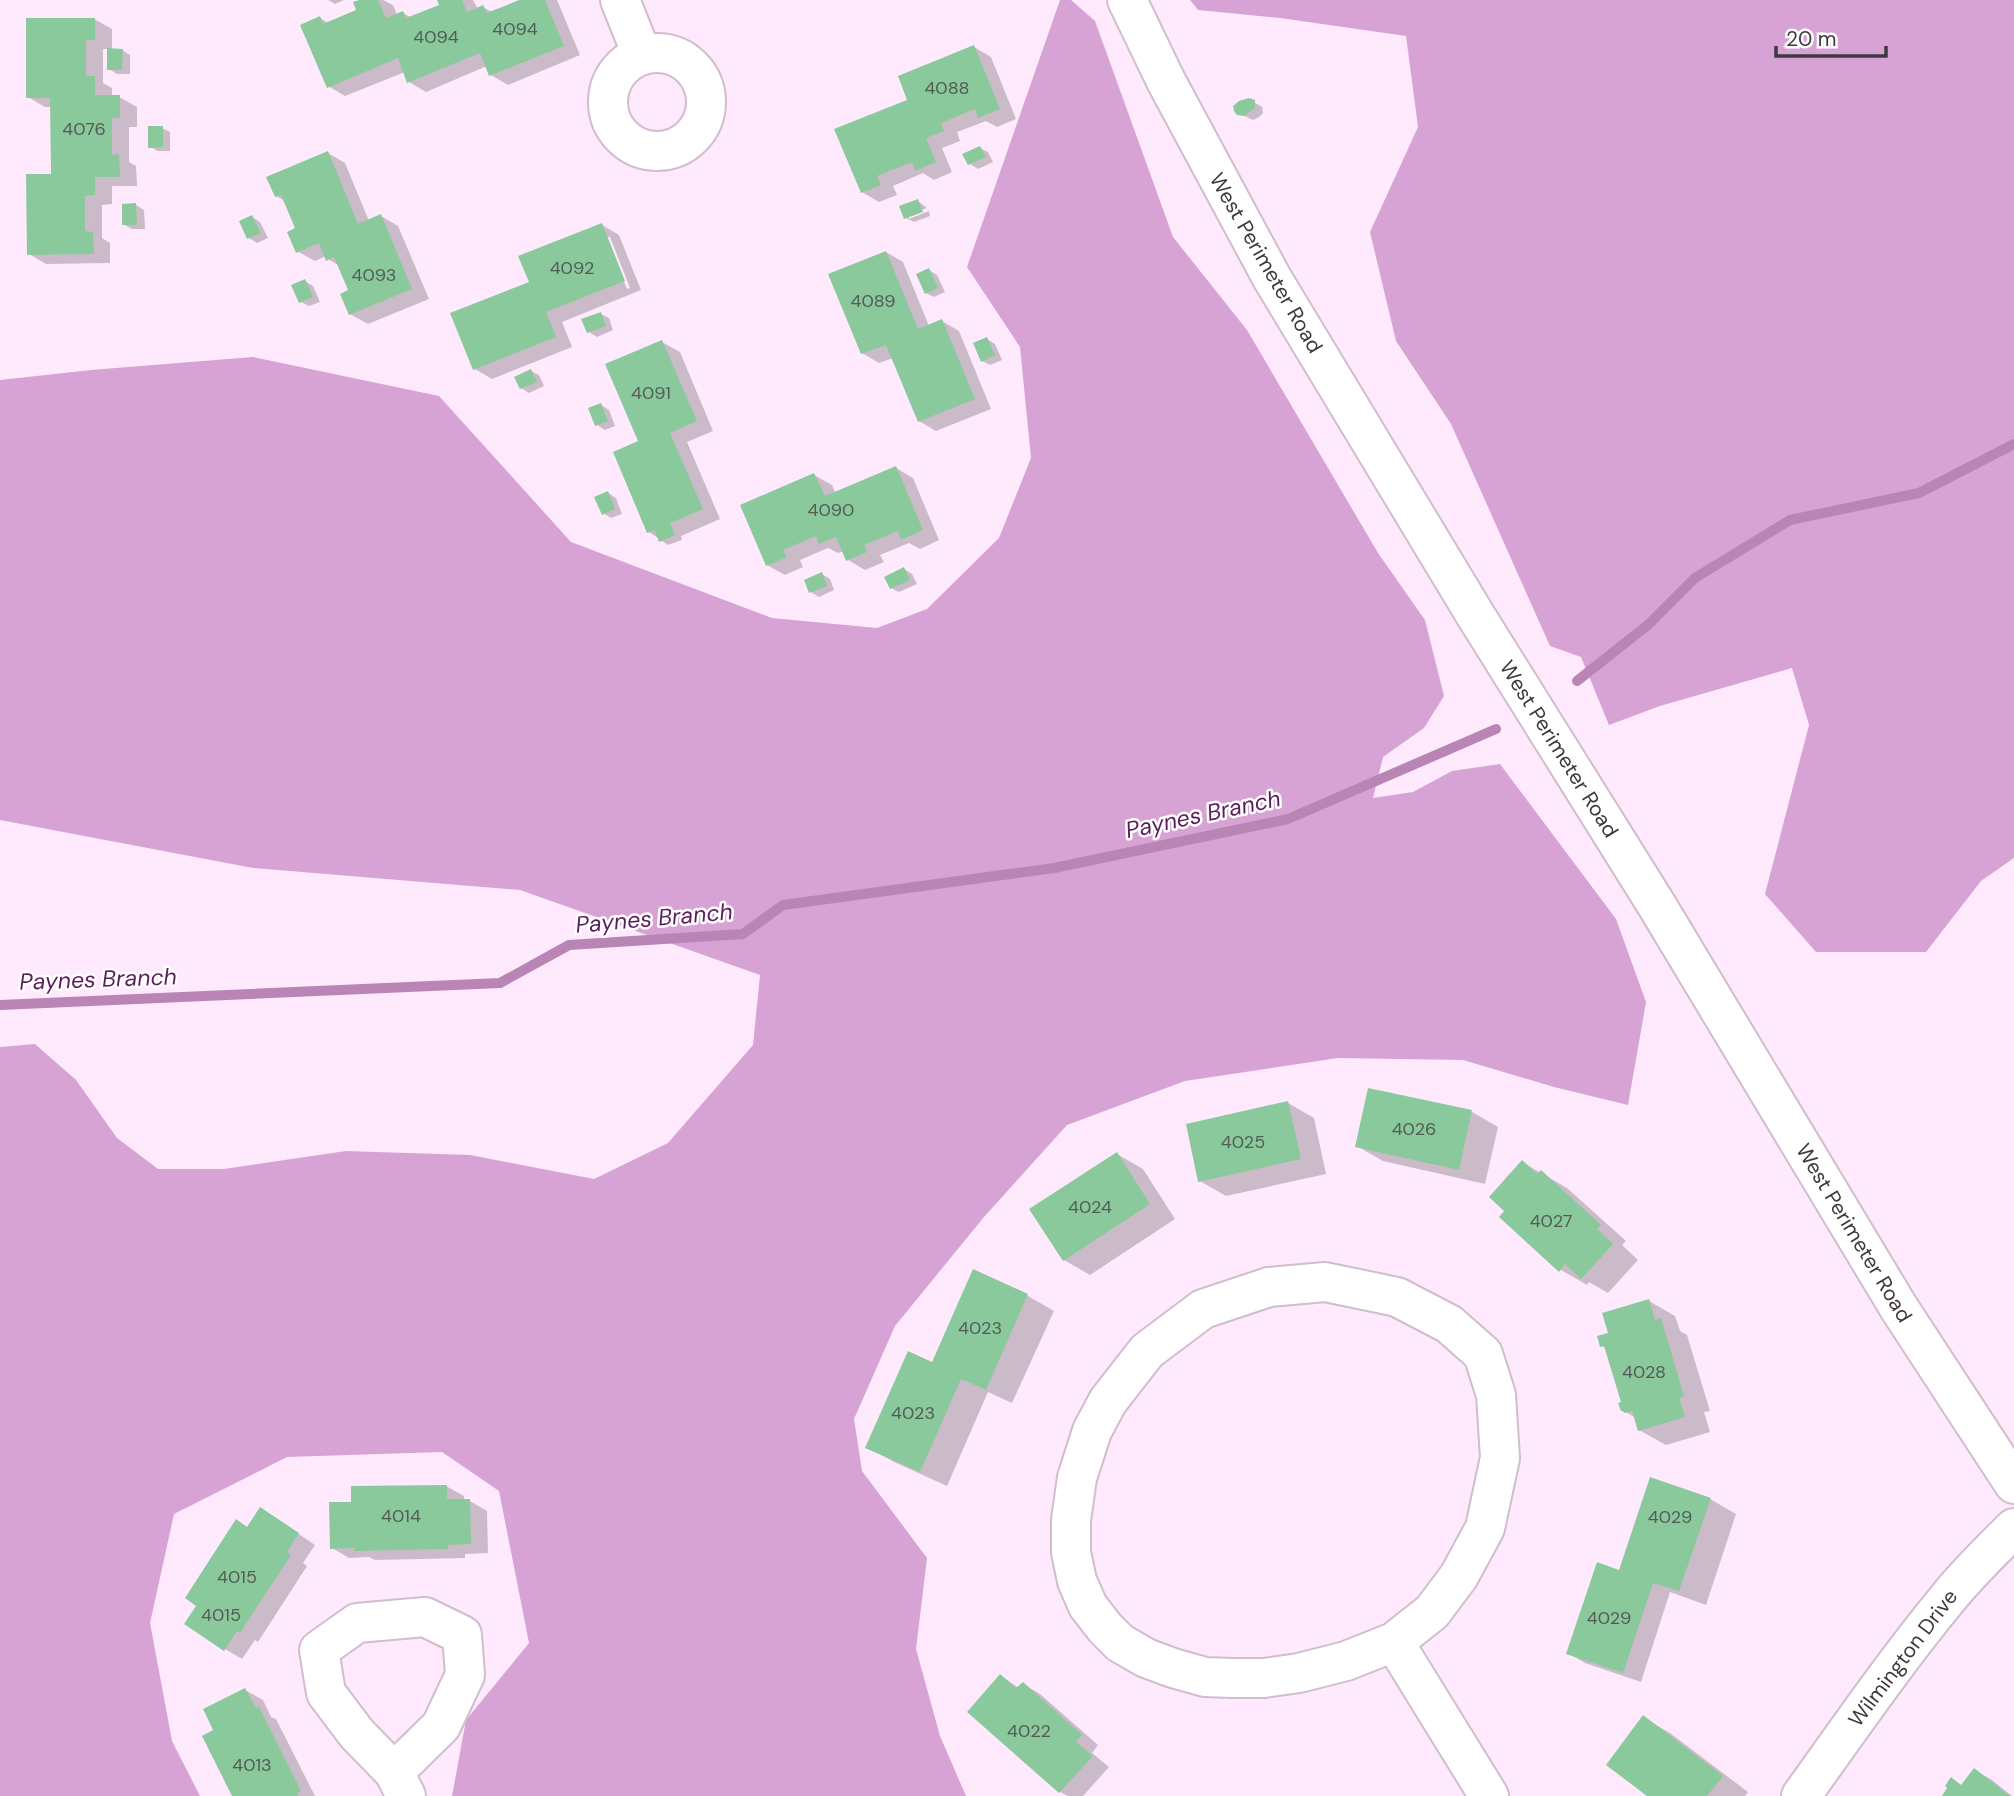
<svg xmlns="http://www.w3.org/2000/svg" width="2014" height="1796" font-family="'DM Sans',sans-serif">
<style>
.forest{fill:#d7a3d5}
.shadow{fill:#0003;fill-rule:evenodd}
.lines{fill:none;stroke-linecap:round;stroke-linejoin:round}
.stream{stroke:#b885b5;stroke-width:10}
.building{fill:#8ac99c}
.minor-casing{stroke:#d0bdce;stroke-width:42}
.minor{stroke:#fff;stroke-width:38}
.labels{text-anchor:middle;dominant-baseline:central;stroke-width:5;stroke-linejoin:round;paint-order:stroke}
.number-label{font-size:18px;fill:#525c56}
.street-label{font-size:21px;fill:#40383f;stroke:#fff}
.water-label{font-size:23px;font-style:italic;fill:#5c1e5b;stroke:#fff}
</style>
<rect width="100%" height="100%" fill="#feeafc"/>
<!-- forest -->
<path class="forest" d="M1060,0H1071L1095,21L1173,237L1247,330L1378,553L1425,620L1444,696L1424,728L1383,757L1373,798L1413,792L1452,771L1500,764L1616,919L1646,1002L1628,1105L1554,1087L1463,1060L1338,1058L1185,1081L1067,1125L984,1217L895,1326L854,1419L862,1471L927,1558L916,1649L940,1736L966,1796H452L466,1720L529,1643L499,1491L442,1452L287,1457L174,1514L150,1623L172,1741L200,1796H0V1047L35,1044L76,1080L117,1138L158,1169H224L346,1151L470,1155L594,1179L668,1143L753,1045L760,975L520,890L253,868L0,820V380L91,370L253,357L439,396L571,542L772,618L877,628L927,609L999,538L1031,458L1020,347L967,267Z
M1190,0H2014V858L1981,881L1926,952H1816L1765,894L1809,725L1792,668L1660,706L1609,725L1581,657L1550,646L1451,424L1396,341L1370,232L1418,127L1406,36L1280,18L1198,10Z"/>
<!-- shadow -->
<path class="shadow" d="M328,0H344L335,4Z
M364,0H383L393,5L397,15L403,13L412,18L441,6L439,0H473L478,9L483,7L492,12L523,0H557L580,55L508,85L491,75L487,66L426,92L409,82L405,72L345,96L328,86L320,18L328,23L358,11Z
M94,19L112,29V50H122L130,55V74H117L109,69V49H103V83L112,88V97H119L137,107V127H129V162L136,166L137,186H112V204L102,205V238L110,243V263L46,264L29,254L52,176V107H45L28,97Z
M974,47L991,57L1016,119L997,127L986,121L957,132L960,141L942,148L952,172L934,180L923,173L893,186L897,195L879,202L862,192L910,100Z
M1254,102L1262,107L1263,113L1259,117L1253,120L1238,113Z
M162,128L170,132V151H158L150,147Z
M980,148L988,152L993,162L978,169L970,164Z
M328,153L345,163L369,221L381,216L398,226L429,299L368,324L350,314V291L340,266L328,259L326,256L315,261L297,251V229L285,201L276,196Z
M918,201L927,208L909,215V219L929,211L930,216L914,222L906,218Z
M136,205L144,210L145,229H132L123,224Z
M252,217L260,222L268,238L257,243L249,238Z
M602,225L619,235L641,290L562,322L572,347L492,379L475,369L531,283ZM606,237H610L630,288L627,289Z
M886,252L903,262L929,326L942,321L959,331L991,409L936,431L919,421L893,358L879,363L862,353Z
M929,270L937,275L945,292L934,297L926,293Z
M305,281L313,286L320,302L309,306L301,302Z
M601,314L609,318L613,330L597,337L589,332Z
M987,339L995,344L1002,360L990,365L982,361Z
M662,342L680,352L713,431L687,442L720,519L681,536L682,540L668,545L649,532L640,442Z
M531,371L539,375L544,386L529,393L521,388Z
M601,405L609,410L615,426L605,430L597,425Z
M896,468L913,478L939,540L920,549L909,543L880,555L884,562L865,570L848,560L844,551L838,553L828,548L800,560L803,567L785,575L767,565L814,475L832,485L836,494Z
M608,493L616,498L622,514L611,518L603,513Z
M904,569L912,574L917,584L899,592L891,588Z
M822,574L830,579L834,590L819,597L811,592Z
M1370,1090L1472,1112L1498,1127L1485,1184L1383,1161L1357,1146Z
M1288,1103L1314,1118L1326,1174L1226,1196L1200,1181Z
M1117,1154L1143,1169L1175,1219L1090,1275L1064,1260Z
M1522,1162L1567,1188L1626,1241L1622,1245L1638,1260L1608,1293L1589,1282L1587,1285L1561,1270L1502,1217L1507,1211Z
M974,1271L1028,1296L1054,1311L1012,1403L988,1392L947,1486L894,1462L868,1447L933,1364Z
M1649,1301L1675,1316L1680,1331L1687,1335L1710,1411L1704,1412L1710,1432L1666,1445L1639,1430L1636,1418L1622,1410L1624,1404L1607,1349L1602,1346L1610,1334Z
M446,1486L464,1496V1501H470L487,1511L488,1553L465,1554V1558L375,1560L369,1557L349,1558L332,1548Z
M1710,1499L1736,1514L1706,1605L1670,1592L1641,1682L1585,1663L1568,1653L1632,1577Z
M277,1519L315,1545L303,1563L307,1566L258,1642L255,1640L242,1659L225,1649L199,1606L248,1528Z
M1001,1676L1019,1688L1023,1684L1040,1694L1098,1745L1092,1753L1109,1767L1083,1796H1068L1060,1792L970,1711Z
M245,1690L263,1700L271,1717L276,1719L315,1796H234L215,1731Z
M1644,1718L1670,1733L1748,1792L1745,1796H1650Z
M1975,1770L1992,1780L2012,1796H1944L1952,1780L1963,1786Z"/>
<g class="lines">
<!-- stream -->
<path class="stream" d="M1577,681L1649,624L1695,578L1790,520L1919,493L2014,444
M0,1005L500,983L569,945L743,934L783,905L1054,868L1288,819L1496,729"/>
</g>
<!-- building -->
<path class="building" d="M359,0H378L386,18L403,11L406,18L439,5L437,0H462L467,12L483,5L487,13L519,0H545L564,46L489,76L480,53L407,83L398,58L327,88L300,25L320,16L323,24L356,10L353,2Z
M26,18H95V40H86V76H95V95H120V118H112V155L119,154L120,177H95V195L85,196V231L93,232L94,254L27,255L26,174H51L50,98H26Z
M974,45L1000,109L978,118L975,109L941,123L944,131L926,138L936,162L915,171L912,162L877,176L881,185L861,193L834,129L907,100L898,76Z
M107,48L123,49L122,70H107Z
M1249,98L1255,100V108L1244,116L1237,115L1234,111L1233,106L1239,101Z
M148,126H163V147L148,148Z
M980,146L986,157L968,165L962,154Z
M328,151L358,224L381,214L412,289L349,315L340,294L348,290L334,257L326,261L319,243L296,253L287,232L295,228L281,195L275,197L266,177Z
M918,199L923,212L904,219L899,206Z
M136,203L137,225H122V204Z
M252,215L261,233L247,239L239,221Z
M602,223L625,281L546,312L556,337L473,370L450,313L529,282L518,256Z
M886,251L918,329L942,319L975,399L918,422L886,345L861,354L828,274Z
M929,268L938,288L925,294L916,274Z
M305,279L313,297L299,303L291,285Z
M601,312L606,326L587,333L581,319Z
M987,337L995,355L981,362L973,343Z
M662,340L697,421L670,433L703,509L670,523L675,535L659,542L655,530L647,533L613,452L638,441L605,364Z
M531,369L537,382L520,389L514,377Z
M601,403L608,421L595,426L588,408Z
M896,466L923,530L901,540L898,531L864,545L867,552L846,561L836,537L819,544L816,536L783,550L787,557L766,566L740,505L814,473L825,496Z
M608,491L615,509L602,515L594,497Z
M904,567L910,580L890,589L884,577Z
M822,572L827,586L809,593L804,580Z
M1368,1088L1472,1110L1459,1170L1355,1147Z
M1288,1101L1301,1159L1198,1182L1186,1124Z
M1117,1152L1150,1204L1063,1261L1029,1209Z
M1522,1160L1537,1174L1541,1170L1601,1225L1597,1229L1613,1244L1581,1279L1565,1264L1559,1272L1499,1217L1504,1211L1489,1197Z
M973,1269L1028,1294L986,1390L961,1379L920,1472L865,1448L908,1351L932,1362Z
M1649,1299L1655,1320L1661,1318L1684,1396L1679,1398L1685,1417L1638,1431L1632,1411L1624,1413L1623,1411H1621L1618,1403L1621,1402L1604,1346L1600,1347L1597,1336L1608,1333L1602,1313Z
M1650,1477L1711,1498L1679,1591L1653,1583L1623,1673L1566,1654L1597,1562L1619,1570Z
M447,1485V1499H470L471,1544L448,1545V1549L357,1551H354V1548L330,1549L329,1502H351V1486Z
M260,1507L299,1533L287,1552L291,1555L240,1633L237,1631L224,1651L184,1624L196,1606L185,1598L236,1519L247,1527Z
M1000,1674L1016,1688L1023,1682L1082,1735L1076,1742L1093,1756L1059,1793L967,1712Z
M245,1688L256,1708L259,1707L301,1791L297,1794L298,1796H232L202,1736L213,1730L203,1709Z
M1643,1715L1723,1776L1707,1796H1647L1606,1765Z
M1974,1768L2010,1796H1942L1947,1788L1945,1786L1951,1777L1961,1785Z"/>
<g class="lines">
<!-- minor casing -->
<g class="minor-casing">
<path id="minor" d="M620,0L642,55
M1127,0L1166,81L1272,278L1476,616L1656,904L1899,1308L2014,1484
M608 102a49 49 0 1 1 98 0a49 49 0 1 1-98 0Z
M1325,1282L1397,1297L1449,1324L1483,1354L1496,1395L1500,1458L1485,1528L1459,1576L1432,1612L1394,1642L1346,1661L1299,1673L1264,1678H1232L1205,1677L1173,1668L1146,1658L1120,1643L1105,1628L1088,1606L1077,1581L1071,1552V1520L1077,1478L1092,1431L1108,1401L1147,1351L1203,1309L1269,1287Z
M1394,1642L1489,1796
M394,1772L441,1726L465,1675L462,1635L425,1617L357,1623L319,1650L326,1693L357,1734L394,1772L406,1796
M1801,1796C1849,1729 1896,1661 1948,1598C1968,1573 1991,1551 2014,1528"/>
</g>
<!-- minor -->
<use href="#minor" class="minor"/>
</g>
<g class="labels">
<!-- number labels -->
<g class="number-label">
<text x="515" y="29">4094</text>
<text x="436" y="37">4094</text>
<text x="947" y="88">4088</text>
<text x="84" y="129">4076</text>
<text x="572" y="268">4092</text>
<text x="374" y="275">4093</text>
<text x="873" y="301">4089</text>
<text x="651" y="393">4091</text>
<text x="831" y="510">4090</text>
<text x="1414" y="1129">4026</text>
<text x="1243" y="1142">4025</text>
<text x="1090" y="1207">4024</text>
<text x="1551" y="1221">4027</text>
<text x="980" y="1328">4023</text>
<text x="1644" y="1372">4028</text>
<text x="913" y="1413">4023</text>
<text x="401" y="1516">4014</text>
<text x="1670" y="1517">4029</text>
<text x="237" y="1577">4015</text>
<text x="221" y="1615">4015</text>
<text x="1609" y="1618">4029</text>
<text x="1029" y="1731">4022</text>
<text x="252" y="1765">4013</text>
</g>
<!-- street labels -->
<g class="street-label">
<text transform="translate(1266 263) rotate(60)">West Perimeter Road</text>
<text transform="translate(1559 749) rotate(58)">West Perimeter Road</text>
<text transform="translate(1854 1233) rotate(59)">West Perimeter Road</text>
<text transform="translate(1903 1658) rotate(-53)">Wilmington Drive</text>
</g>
<!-- water labels -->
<g class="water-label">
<text transform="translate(1203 814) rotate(-12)">Paynes Branch</text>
<text transform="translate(654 918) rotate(-5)">Paynes Branch</text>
<text transform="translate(98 979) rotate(-2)">Paynes Branch</text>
</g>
</g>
<!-- scale -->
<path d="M1776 46v10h110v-10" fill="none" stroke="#40383f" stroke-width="3.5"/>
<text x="1786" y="46" font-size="21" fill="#40383f" stroke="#ffffff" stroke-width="5" paint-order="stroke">20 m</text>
</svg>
